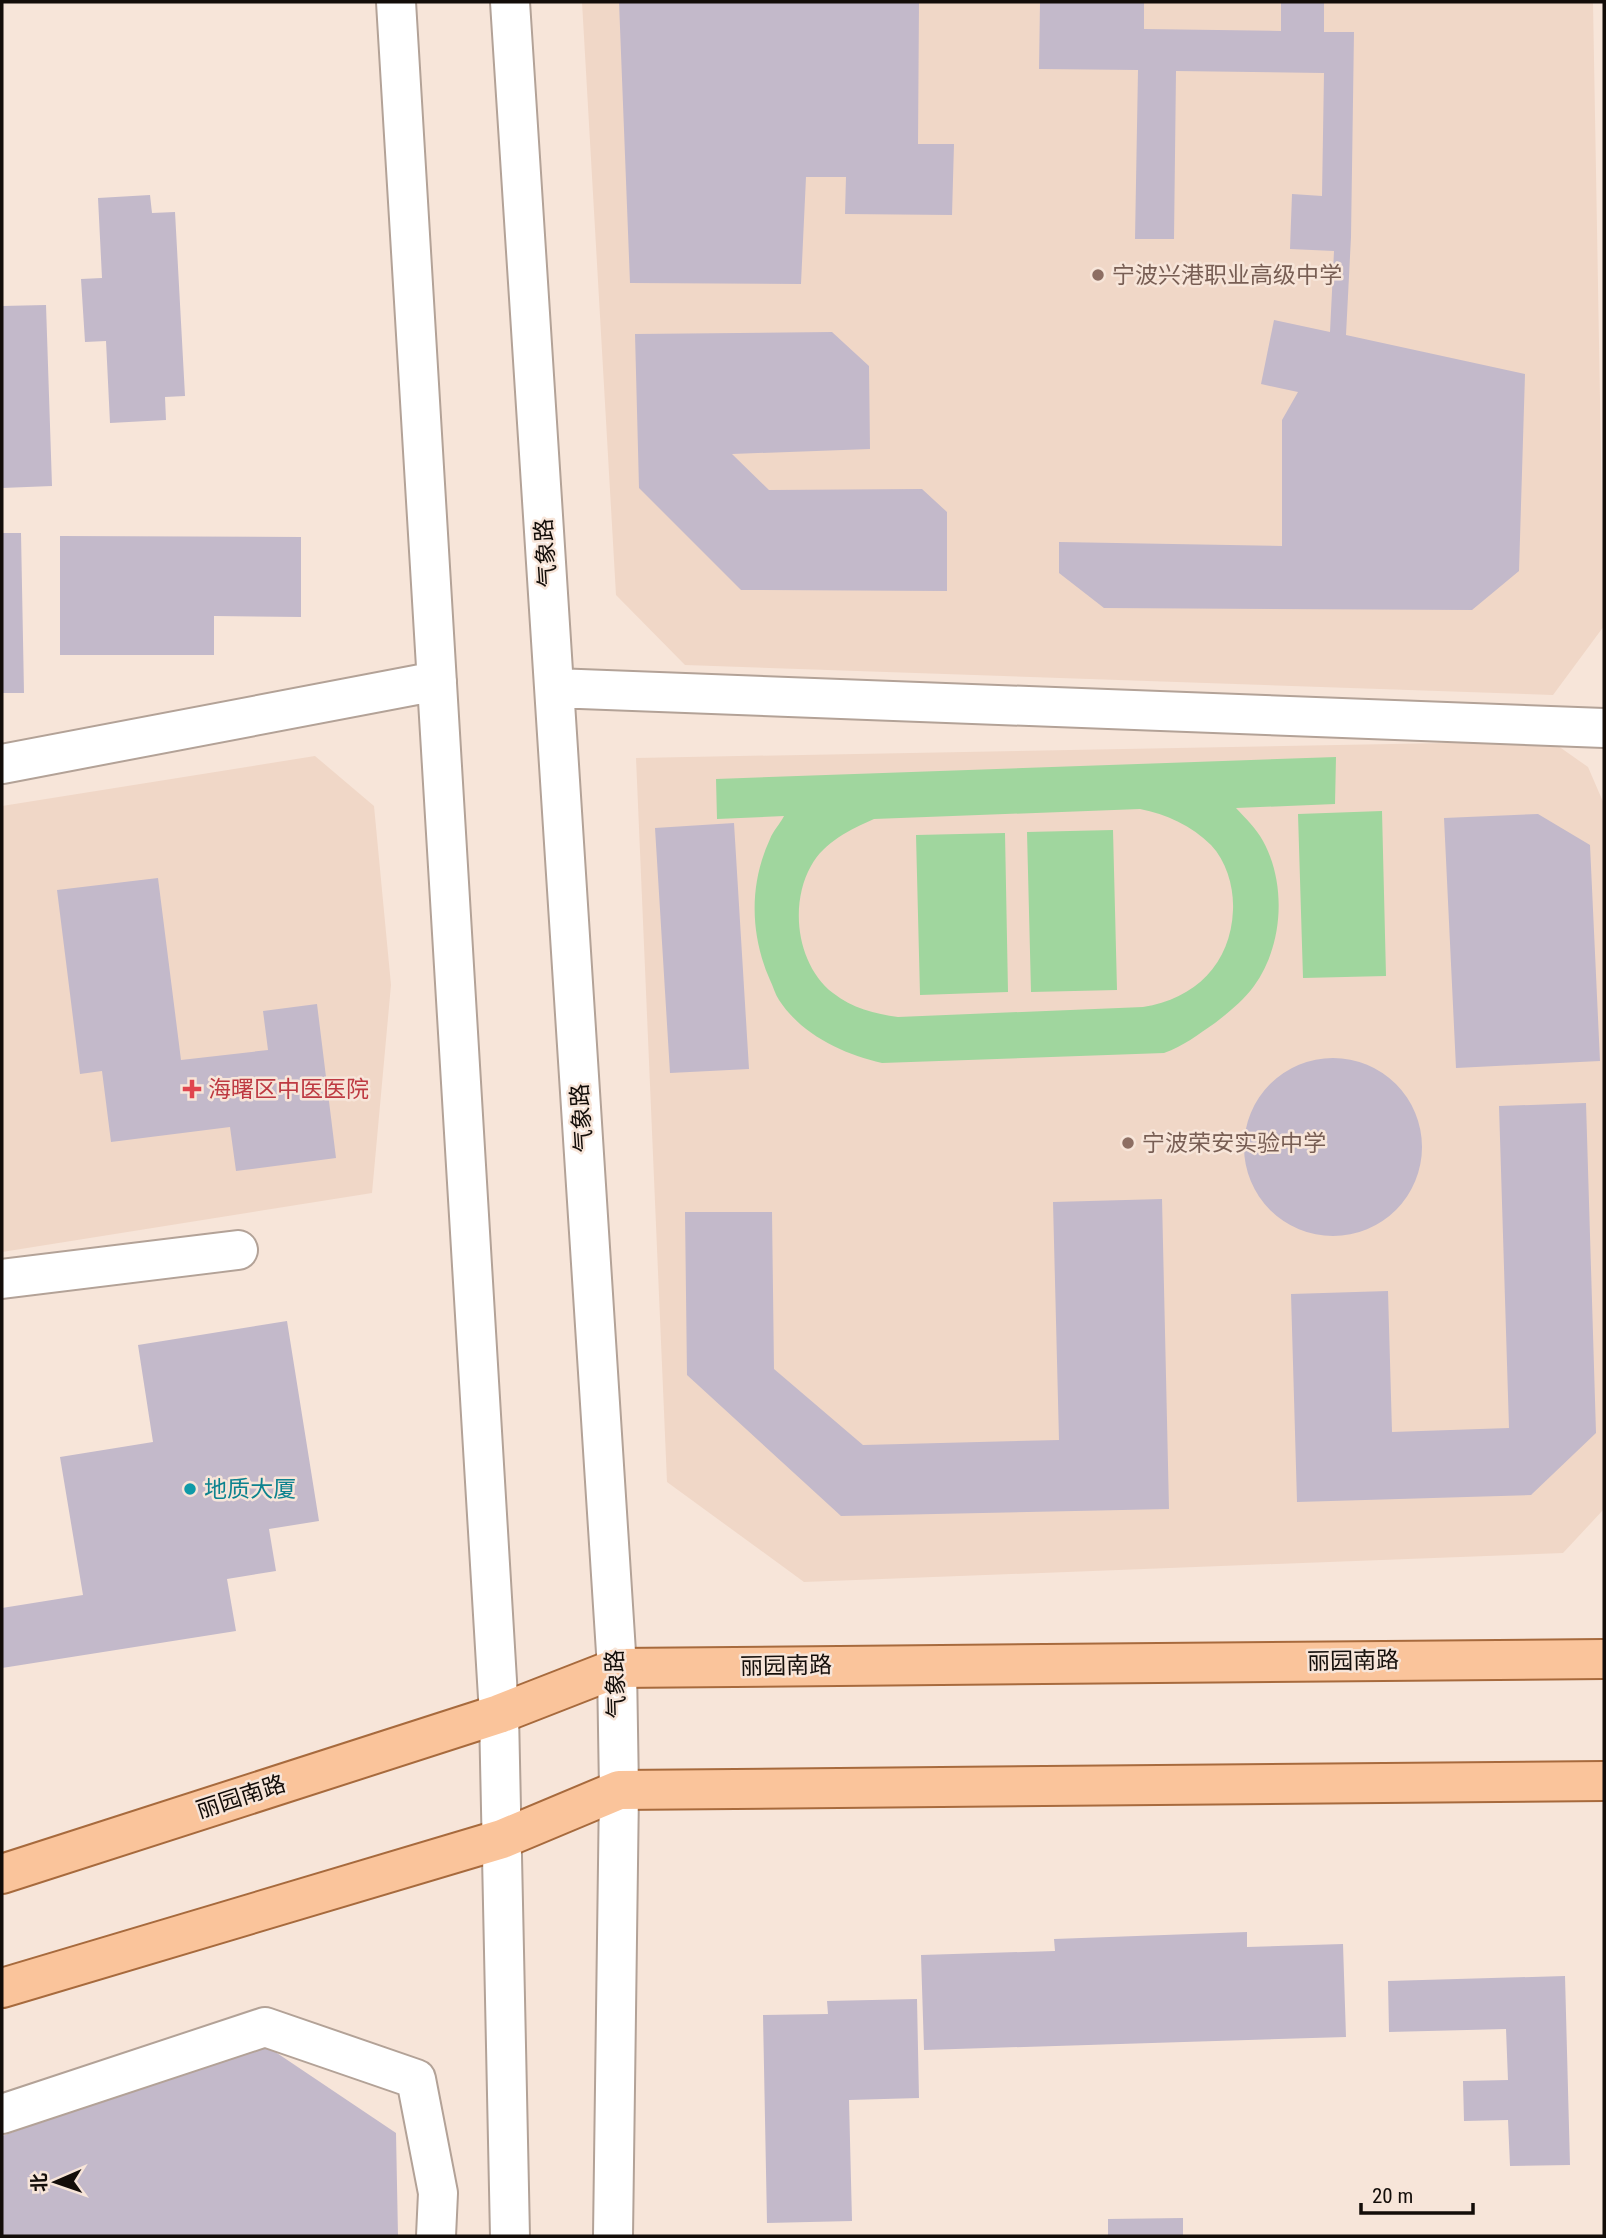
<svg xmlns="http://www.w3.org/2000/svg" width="1606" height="2238" font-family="'Roboto Condensed','Noto Sans SC',sans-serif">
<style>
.built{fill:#f0d7c7}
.green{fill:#a0d69e;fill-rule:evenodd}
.building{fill:#c3b9ca}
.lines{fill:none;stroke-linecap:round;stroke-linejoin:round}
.minor-casing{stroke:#b3a297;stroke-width:42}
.major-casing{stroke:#a76a3d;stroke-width:42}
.minor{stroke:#fff;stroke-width:38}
.major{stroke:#fac49b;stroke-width:38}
.education-dot{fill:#8d6e63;stroke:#f7e5d9;stroke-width:2.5}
.health-dot{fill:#e0444e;stroke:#f7e5d9;stroke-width:2.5}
.culture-dot{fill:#0f9aa8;stroke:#f7e5d9;stroke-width:2.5}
.labels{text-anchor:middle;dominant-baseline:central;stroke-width:5;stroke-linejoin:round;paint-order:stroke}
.education-label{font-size:23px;fill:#785e54;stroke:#f7e5d9;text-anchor:start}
.street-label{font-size:23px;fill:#130d09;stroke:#f7e5d9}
.health-label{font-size:23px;fill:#be3a42;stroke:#f7e5d9;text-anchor:start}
.culture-label{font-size:23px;fill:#0d838f;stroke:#f7e5d9;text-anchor:start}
</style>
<rect width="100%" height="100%" fill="#f7e5d9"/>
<!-- built -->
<path class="built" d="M582,2H1593L1604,626L1553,695L685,665L616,595Z
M1551,741L1588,767L1604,804V1509L1563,1553L804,1582L667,1482L636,758Z
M315,756L374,806L391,985L372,1193L2,1252V806Z"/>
<!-- green -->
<path class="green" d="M1336,757L1335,804L1236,808C1246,819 1256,828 1263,841C1287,885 1283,946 1254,986C1243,1001 1229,1012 1215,1023C1197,1035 1184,1046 1164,1053L882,1063C843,1054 802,1035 779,1000C775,994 773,986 770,980C750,935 749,884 770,839C773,831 780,824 784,816L717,819L716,779ZM1140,809C1166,814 1192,826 1211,845C1227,862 1234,888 1233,910C1231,964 1195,999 1143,1007L898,1017C875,1014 852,1008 833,993C797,965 789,905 811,866C824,842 851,829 874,819Z
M1382,811L1386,976L1303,978L1298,814Z
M1113,830L1117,990L1031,992L1027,832Z
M1005,833L1008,992L920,995L916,835Z"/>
<!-- building -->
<path class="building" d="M619,2H919L918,144H954L952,215L845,214L846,177H806L801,284L630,283Z
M1040,2H1144V29L1281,31V2H1324V32H1354L1351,237L1346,335L1525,374L1519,571L1472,610L1104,608L1059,573V542L1282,546V420L1298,392L1261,384L1274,320L1330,332L1334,251L1290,249L1292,194L1322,196L1324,73L1176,71L1174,239H1135L1138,70L1039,69Z
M150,195L152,213L175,212L185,396L165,397L166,420L110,423L106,341L85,342L81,279L102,278L98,198Z
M46,305L52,486L2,488V306Z
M832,332L869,366L870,449L732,454L769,490L922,489L947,512V591L741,590L639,488L635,334Z
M2,533H21L24,693H2Z
M60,536L301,537V617L214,616V655H60Z
M1538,814L1590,845L1600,1061L1456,1068L1444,818Z
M734,823L749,1069L670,1073L655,828Z
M158,878L181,1060L268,1050L263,1011L317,1004L336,1158L236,1171L230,1127L111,1142L102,1071L80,1074L57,890Z
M1244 1147a89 89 0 1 1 178 0a89 89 0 1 1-178 0Z
M1586,1103L1596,1433L1531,1495L1297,1502L1291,1294L1388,1291L1392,1432L1509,1428L1499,1106Z
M1162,1199L1169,1509L841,1516L687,1375L685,1212H772L774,1369L863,1445L1059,1440L1053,1202Z
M287,1321L319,1521L269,1529L276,1571L227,1579L236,1631L2,1668V1608L83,1595L60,1457L153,1442L138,1345Z
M1247,1932V1947L1343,1944L1346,2037L924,2050L921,1955L1055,1951L1054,1939Z
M1565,1976L1570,2165L1510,2166L1508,2120L1464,2121L1463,2081L1508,2080L1506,2029L1389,2032L1388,1981Z
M917,1999L919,2098L849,2100L852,2221L767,2223L763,2015L828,2014L827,2001Z
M262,2043L396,2133L398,2236H2V2136Z
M1183,2218V2236H1108V2219Z"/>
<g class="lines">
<!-- minor casing -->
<g class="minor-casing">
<path id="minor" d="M396,2L499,1714L510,2236
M510,2L617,1668L619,1790L613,2236
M554,688L1604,728
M2,764L437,681
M2,1279L238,1250
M2,2114L265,2027L416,2079L438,2193L436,2236"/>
</g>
<!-- major casing -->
<g class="major-casing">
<path id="major" d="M2,1874L499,1714L617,1668L1604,1659
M2,1988L502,1839L619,1790L1604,1781"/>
</g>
<!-- minor -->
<use href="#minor" class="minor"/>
<!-- major -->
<use href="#major" class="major"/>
</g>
<!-- markers -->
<g class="education-dot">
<circle cx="1098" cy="275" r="7"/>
<circle cx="1128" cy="1143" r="7"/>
</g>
<path class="health-dot" d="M188.5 1078.5h7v7h7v7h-7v7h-7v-7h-7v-7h7z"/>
<circle class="culture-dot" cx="190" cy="1489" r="7"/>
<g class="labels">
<!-- education labels -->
<g class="education-label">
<text x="1112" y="275">宁波兴港职业高级中学</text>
<text x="1142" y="1143">宁波荣安实验中学</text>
</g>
<!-- street labels -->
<g class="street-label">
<text transform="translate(546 553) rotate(-94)">气象路</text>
<text transform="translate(582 1118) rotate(-94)">气象路</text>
<text transform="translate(1353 1661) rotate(-1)">丽园南路</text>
<text transform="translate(786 1666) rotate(-1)">丽园南路</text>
<text transform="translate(616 1684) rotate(-92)">气象路</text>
<text transform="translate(241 1797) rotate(-18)">丽园南路</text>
</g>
<!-- health labels -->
<g class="health-label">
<text x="208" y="1089">海曙区中医医院</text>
</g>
<!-- culture labels -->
<g class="culture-label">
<text x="204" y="1489">地质大厦</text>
</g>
</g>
<!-- border -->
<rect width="1606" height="2238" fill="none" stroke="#130d09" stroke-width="7"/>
<!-- north arrow -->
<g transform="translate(56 2182) rotate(268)" stroke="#f7e5d9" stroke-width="5" paint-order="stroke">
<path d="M0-5L12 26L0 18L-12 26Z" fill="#130d09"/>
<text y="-10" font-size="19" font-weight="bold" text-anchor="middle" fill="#130d09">北</text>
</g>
<!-- scale -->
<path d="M1361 2203v10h112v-10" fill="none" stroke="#130d09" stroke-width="3.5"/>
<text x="1372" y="2203" font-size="21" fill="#130d09" stroke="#f7e5d9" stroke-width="5" paint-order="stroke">20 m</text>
</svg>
